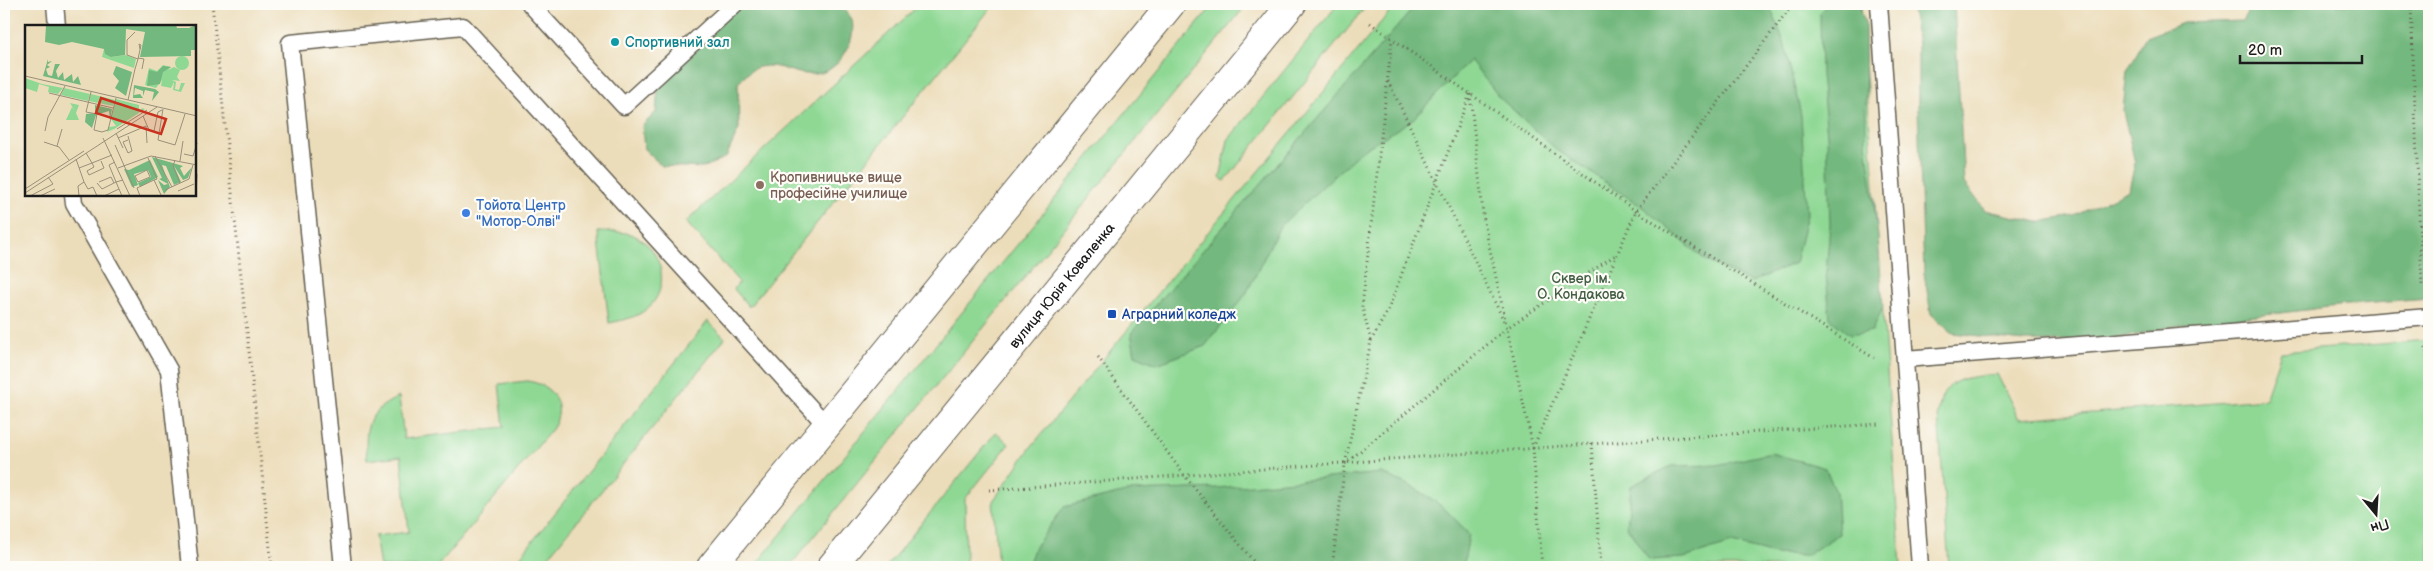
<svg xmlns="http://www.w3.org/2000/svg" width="2433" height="571" font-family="'Balsamiq Sans',sans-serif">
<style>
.green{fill:#8fd894;stroke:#567a58}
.forest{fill:#73b87e;stroke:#486a4d}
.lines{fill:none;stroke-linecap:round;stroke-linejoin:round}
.service-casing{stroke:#656053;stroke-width:19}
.secondary-casing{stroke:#656053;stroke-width:30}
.path{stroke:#656053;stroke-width:3;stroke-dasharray:1 4;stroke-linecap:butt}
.service{stroke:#fff;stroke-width:16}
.secondary{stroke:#fff;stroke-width:28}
.culture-dot{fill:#0f9aa8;stroke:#fdfcf7;stroke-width:2}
.education-dot{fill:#8d6e63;stroke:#fdfcf7;stroke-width:2}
.shop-dot{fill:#3f7fe0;stroke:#fdfcf7;stroke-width:2}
.transit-dot{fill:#1a4fb4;stroke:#fdfcf7;stroke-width:2}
.labels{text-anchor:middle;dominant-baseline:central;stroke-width:4.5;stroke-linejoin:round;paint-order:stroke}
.culture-label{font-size:14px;fill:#0d838f;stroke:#fdfcf7;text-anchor:start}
.education-label{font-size:14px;fill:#785e54;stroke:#fdfcf7;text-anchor:start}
.shop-label{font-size:14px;fill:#366cbe;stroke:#fdfcf7;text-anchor:start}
.park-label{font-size:14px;fill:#445e46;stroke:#fdfcf7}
.street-label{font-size:14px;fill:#1c1c1c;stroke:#fdfcf7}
.transit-label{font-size:14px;fill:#164399;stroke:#fdfcf7;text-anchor:start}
.inset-road{fill:none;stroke:#99907b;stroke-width:1}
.view{fill:#c8321e;fill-opacity:0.15;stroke:#c8321e;stroke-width:2.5}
.inset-edge{fill:none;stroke:#1c1c1c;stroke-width:2.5}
</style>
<rect width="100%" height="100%" fill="#fdfcf7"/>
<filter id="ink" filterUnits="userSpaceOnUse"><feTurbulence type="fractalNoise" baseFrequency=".02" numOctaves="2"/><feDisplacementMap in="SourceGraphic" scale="10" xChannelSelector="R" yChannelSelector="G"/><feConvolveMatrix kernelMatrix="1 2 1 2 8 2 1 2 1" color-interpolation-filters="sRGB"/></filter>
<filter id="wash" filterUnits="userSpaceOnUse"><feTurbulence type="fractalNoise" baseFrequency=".0096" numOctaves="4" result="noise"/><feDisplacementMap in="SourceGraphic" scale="20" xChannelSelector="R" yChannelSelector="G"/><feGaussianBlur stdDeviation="1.12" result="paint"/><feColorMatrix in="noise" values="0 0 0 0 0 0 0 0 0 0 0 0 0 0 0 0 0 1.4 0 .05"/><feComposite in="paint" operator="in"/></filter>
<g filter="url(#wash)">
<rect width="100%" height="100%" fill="#ecddba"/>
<!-- green -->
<path class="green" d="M920,4H994L749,307L734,289L739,282L686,222Z
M1214,4H1247L789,567H754Z
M1338,4H1368L1225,181L1220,178L1228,140Z
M1396,4H1861L1901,567H998L993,501L1031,447Z
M598,232C609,232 623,231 633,235C659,246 672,282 651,305C640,317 624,320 609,323Z
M708,321L725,338L540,567H512Z
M2429,340V567H1949L1938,414C1942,376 1966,378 1997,374L2019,419L2265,399L2281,352Z
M527,381C552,384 567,405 553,428L437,567H380L375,536L409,532L401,456L367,460C364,428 367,411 399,397L404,439L504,427L499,384Z
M996,432L1009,444L965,499L966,567H886Z"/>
<!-- forest -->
<path class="forest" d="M728,4H841C844,8 850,15 852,20C857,42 838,73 815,74C793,76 780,62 759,67C751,68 744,78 738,83L739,129L726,157L703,168L662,166L644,149L642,126L656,112L658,87L674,51Z
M1417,4H1769L1784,42L1801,115L1807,215L1795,263L1751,282L1705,260L1645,209L1557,150L1500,98L1470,60L1412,120L1360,152L1280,226L1246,294L1205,346L1157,364L1135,355L1131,333Z
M1828,4H1859L1865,23L1866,142L1878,236L1883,307L1872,331L1850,335L1830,319L1826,273L1830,225L1827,135L1821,75L1820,12Z
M1911,4H1954L1964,183L1985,210L2038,222L2074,216L2129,190L2135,163L2123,111L2127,71L2146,37L2183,23L2242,21L2252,4H2429V299L2346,305L2175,326L2103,342L2024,341L1953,333L1931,314L1924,273L1918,109V44Z
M1771,453L1825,468L1836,491L1839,534L1807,555L1774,554L1732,543L1684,558L1649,560L1627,527L1631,486L1671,466L1717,465Z
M1382,473C1423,491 1441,501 1469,535L1463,567H1027L1035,547L1064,507L1130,491L1218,488Z"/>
</g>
<g filter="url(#ink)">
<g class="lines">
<!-- service casing -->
<g class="service-casing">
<path id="service" d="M55,4L57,26
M530,4L624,106L735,4
M1879,4L1920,567
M73,195L74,203L169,370L190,567
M1905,359L2429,317
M343,567L290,43L463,26L826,425"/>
</g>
<!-- secondary casing -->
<g class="secondary-casing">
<g id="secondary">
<path d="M711,567L1171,4"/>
<path id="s1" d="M831,567L1292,4"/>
</g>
</g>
<!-- path -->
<path class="path" d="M212,4L272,567
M2411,4L2422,288
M1370,23L1636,211L1874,358
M1388,81L1505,323
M1470,94L1484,222L1533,448L1542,567
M1371,341L1388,310L1470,94
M2426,347L2429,381
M1098,357L1184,475L1258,567
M1592,443L1601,567
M1533,448L1636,211L1793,4
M1345,464L1507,328L1617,254
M989,490C1286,468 1582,443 1879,424
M1332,567L1345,464L1371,341L1362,307L1392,39"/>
<!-- service -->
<use href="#service" class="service"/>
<!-- secondary -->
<use href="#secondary" class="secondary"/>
</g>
</g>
<!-- markers -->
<circle class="culture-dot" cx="615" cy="42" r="5"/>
<circle class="education-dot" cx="760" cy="185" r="5"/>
<circle class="shop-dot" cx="466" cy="213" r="5"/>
<rect class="transit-dot" x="1107" y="309" width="10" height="10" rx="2.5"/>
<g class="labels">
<!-- culture labels -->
<g class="culture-label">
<text x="625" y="42">Спортивний зал</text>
</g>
<!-- education labels -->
<g class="education-label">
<text x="770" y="177">Кропивницьке вище<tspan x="770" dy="16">професійне училище</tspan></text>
</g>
<!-- shop labels -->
<g class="shop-label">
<text x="476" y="205">Тойота Центр<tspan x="476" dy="16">"Мотор-Олві"</tspan></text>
</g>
<!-- park labels -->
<g class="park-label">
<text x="1581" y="278">Сквер ім.<tspan x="1581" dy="16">О. Кондакова</tspan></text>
</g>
<!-- street labels -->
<g class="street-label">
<text stroke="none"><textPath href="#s1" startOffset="364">вулиця Юрія Коваленка</textPath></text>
</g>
<!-- transit labels -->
<g class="transit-label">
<text x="1122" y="314">Аграрний коледж</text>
</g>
</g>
<!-- overview -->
<g transform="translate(25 25)">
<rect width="171" height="171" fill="#ecddba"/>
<path d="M79,24L86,32L101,30L111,34L109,43L77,32ZM150 38a7 7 0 1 1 14 0a7 7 0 1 1-14 0ZM138,40L146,42L143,45L149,42L155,45L152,52L155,56L147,55L151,57L150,64L154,65L156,58H160L156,67L148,65L149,57L146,63L136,61L137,55L131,63L120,60L124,43L132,46ZM0,53L17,59L38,63L33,69L23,67L24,62L14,59L12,67L0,63ZM39,63L65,69L63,76L36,70ZM66,69L90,75L88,81L64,76ZM91,74L118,81L114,80V88L117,83L120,84L66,119L91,103L82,107L84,102L91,101L86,94ZM45,78L54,80L51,88L54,95H41L47,82L50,86Z" fill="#8fd894"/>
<path d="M21,0H151L152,3H164L171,0V25H166V31L115,32L120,7L101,4L100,30L86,32L80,29L79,24L47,17L34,20L20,17ZM23,34V37L27,36L22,40L25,42L21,44L23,50L27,51L30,39H35L31,46L33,53L38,47L39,55L47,49L48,57L53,51L56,60L18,51ZM91,41L107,47L101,71L90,63L94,56L88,49ZM138,41L146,42L138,47L135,59L122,61L124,45L132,47ZM109,60L130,64L134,67L127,76L129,67L120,65L118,71V66L110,63L109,70L115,69L118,73H108ZM70,80L87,84L85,95L84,86L71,90L67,103L60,97L61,89L70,88ZM127,132L158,141L155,143L159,151L167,142L163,153L158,155L149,141L156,157L149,160L141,141L137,140L145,162L139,169L133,155L139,160L143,159L134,154L137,153ZM125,135L133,152L115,162L113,158L126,152L123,145L109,149L113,160L107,162L99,144L104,145Z" fill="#73b87e"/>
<path class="inset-road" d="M110,7L102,15V30L113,34M113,33L119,34L117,44M0,51L172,91M66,67L61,87L72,89L69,105L77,107L83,105L91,73M24,68L88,83M103,75L110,44L113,34L116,20L114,19L115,24M138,84L133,115L150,120L160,89M118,91L124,105L129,106L133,87L137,85M92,104L122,85M20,106L23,92L40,61M91,108L98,123M78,113L105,171M93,113L121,101L122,118M103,115L98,117L103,128L107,126L103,111M19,117L34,122L44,135M90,120L109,163M32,121L37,104M61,128L67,138L87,130M159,129L168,131L172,118M130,131L147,162M123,133L132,154L129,155M51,134L59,157L63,164L68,162L72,171M150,135L148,141L155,158M155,136L158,116M90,137L84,140L91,157L98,155M54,143L67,138L69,142L62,146M93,143L126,131L172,140M122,145L125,152L113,157L110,151ZM62,146L64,150L79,143L76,136M74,157L86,152L89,158M72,158L77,164L91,157L97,171M0,164L59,126M140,165L164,154L168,140M153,166L169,159M0,168L132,82M5,171L28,159L23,152M15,171L30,164M54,171L53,161L59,157M79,171L94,164M115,171L112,163L129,155L136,170M171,171L172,149"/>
<path class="view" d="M76,73L141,94L136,109L71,88Z"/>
<rect width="171" height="171" class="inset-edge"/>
</g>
<!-- margin -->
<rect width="2433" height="571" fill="none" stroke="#fdfcf7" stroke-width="20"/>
<!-- north arrow -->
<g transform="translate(2376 514) rotate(162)" stroke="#fdfcf7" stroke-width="4" paint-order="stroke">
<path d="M0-4L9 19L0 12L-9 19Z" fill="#1c1c1c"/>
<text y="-8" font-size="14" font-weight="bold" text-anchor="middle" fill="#1c1c1c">Пн</text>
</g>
<!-- scale -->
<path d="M2240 55v8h122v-8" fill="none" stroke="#1c1c1c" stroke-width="2.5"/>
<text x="2248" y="55" font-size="15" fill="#1c1c1c" stroke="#fdfcf7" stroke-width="4" paint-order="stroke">20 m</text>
</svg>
